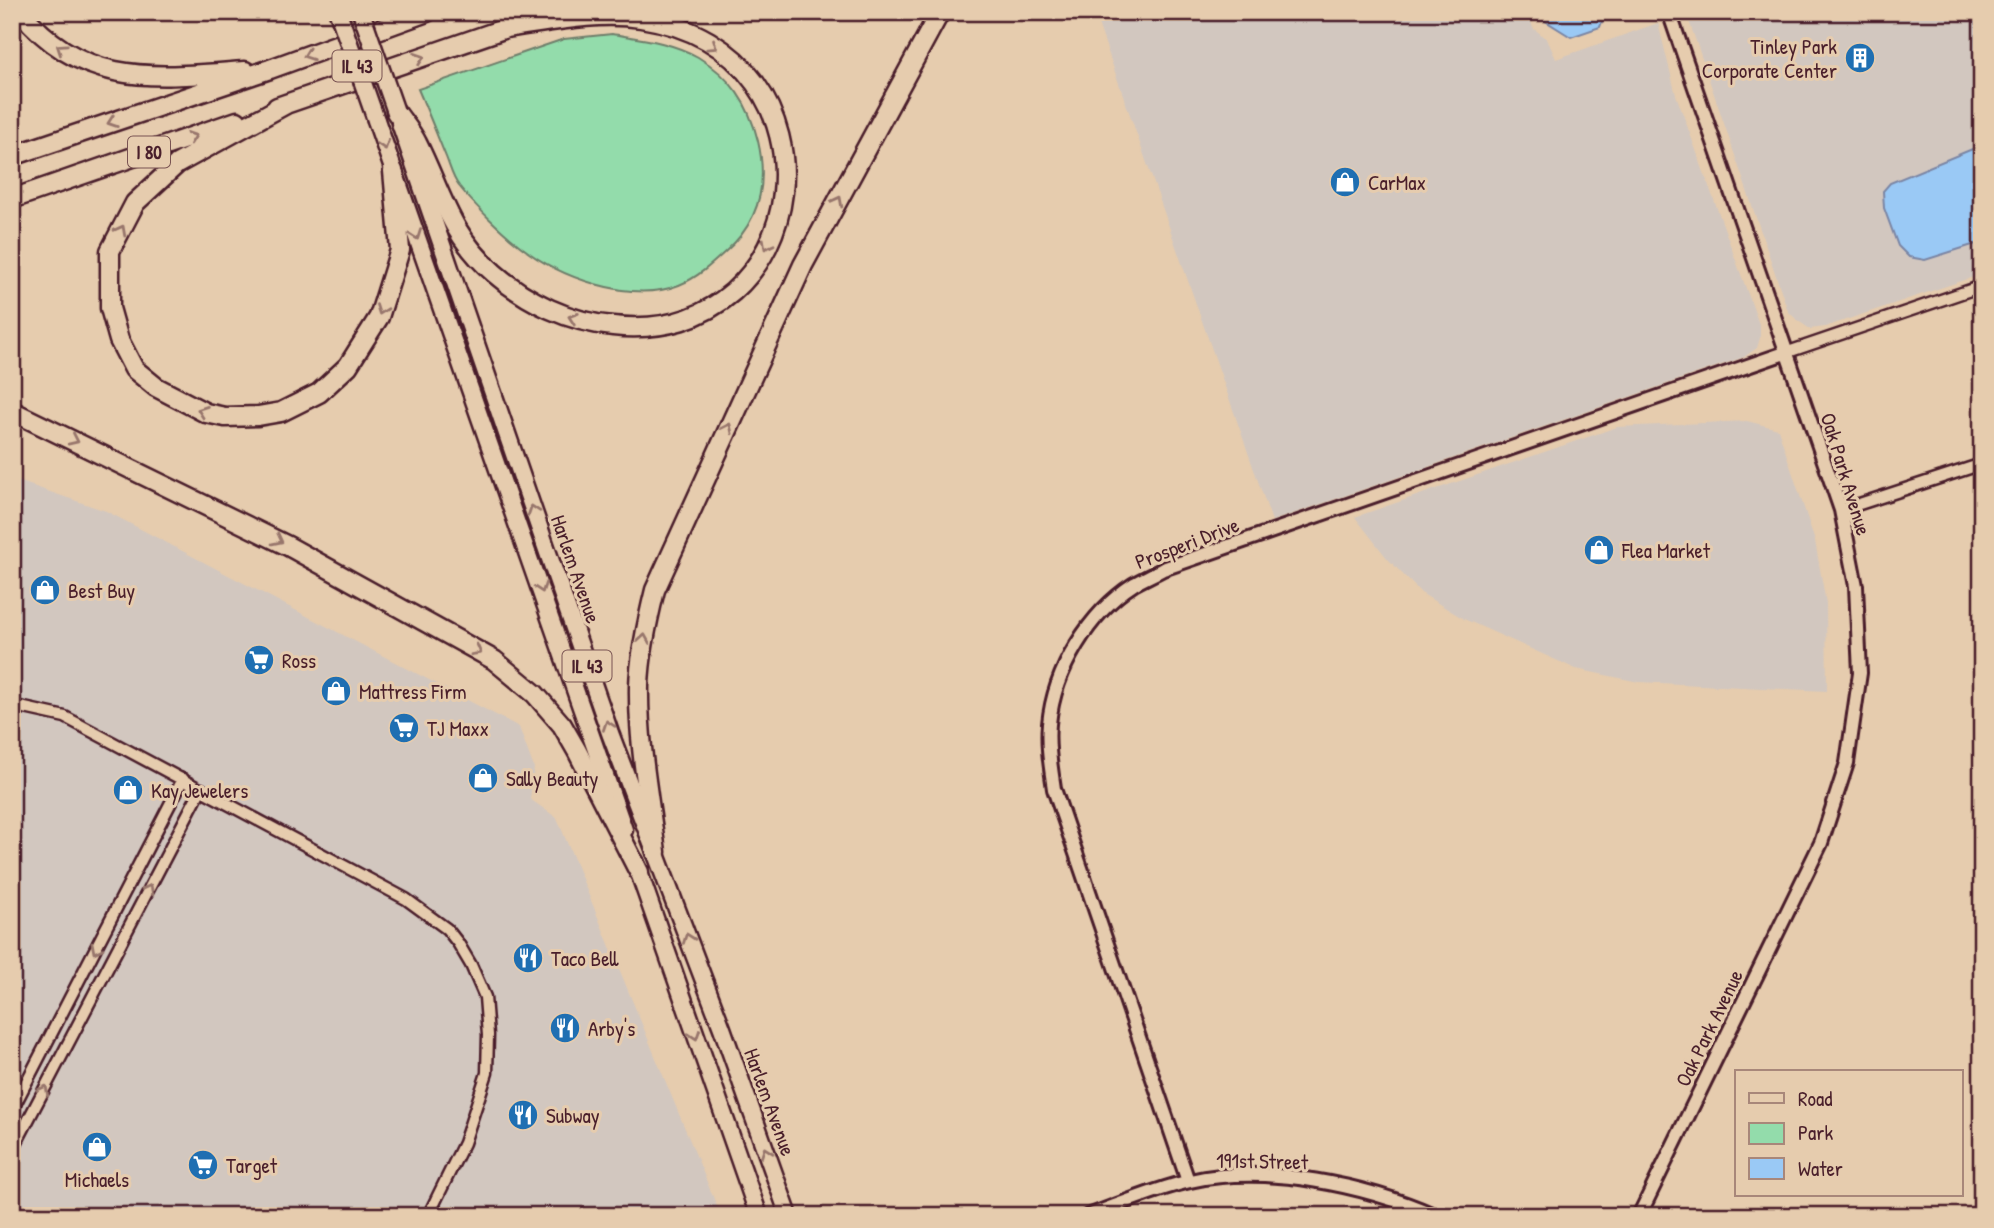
<svg xmlns="http://www.w3.org/2000/svg" width="1994" height="1228" font-family="'Patrick Hand',sans-serif">
<style>
.built{fill:#d2c7bf}
.green{fill:#93dcab;stroke:#6e7e6b;stroke-width:2}
.water{fill:#9ac9f5;stroke:#7a85a4;stroke-width:2}
.lines{fill:none;stroke-linecap:round;stroke-linejoin:round}
.minor-casing{stroke:#4a1f2b;stroke-width:15}
.tertiary-casing{stroke:#4a1f2b;stroke-width:18}
.primary-casing{stroke:#4a1f2b;stroke-width:21}
.motorway-casing{stroke:#4a1f2b;stroke-width:23}
.minor{stroke:#e6ccae;stroke-width:10}
.tertiary{stroke:#e6ccae;stroke-width:12}
.primary{stroke:#e6ccae;stroke-width:16}
.motorway{stroke:#e6ccae;stroke-width:18}
.primary-bridge-casing{stroke:#4a1f2b;stroke-width:21;stroke-linecap:butt}
.primary-bridge{stroke:#e6ccae;stroke-width:16}
.oneway{stroke:#98766c}
.labels{text-anchor:middle;dominant-baseline:central;stroke-width:6;stroke-linejoin:round;paint-order:stroke}
.shield{fill:#e6ccae;stroke:#795352;stroke-width:2}
.shield-label{font-size:19px;font-weight:bold;fill:#4a1f2b}
.poi-label{font-size:21px;fill:#4a1f2b;stroke:#e6ccae;text-anchor:start}
.street-label{font-size:21px;fill:#4a1f2b;stroke:#e6ccae}
</style>
<rect width="100%" height="100%" fill="#e6ccae"/>
<filter id="ink" filterUnits="userSpaceOnUse"><feTurbulence type="fractalNoise" baseFrequency=".0143" numOctaves="2"/><feDisplacementMap in="SourceGraphic" scale="14" xChannelSelector="R" yChannelSelector="G"/><feConvolveMatrix kernelMatrix="1 2 1 2 8 2 1 2 1" color-interpolation-filters="sRGB"/></filter>
<g filter="url(#ink)">
<!-- built -->
<path class="built" d="M1094,12H1528L1533,28L1547,39L1556,59L1658,23L1676,95L1760,327V338L1757,348L1744,357L1272,521Z
M1686,12H1982V274L1825,327L1810,329L1797,320L1788,311Z
M1747,421L1778,429L1815,541L1826,603L1827,691L1639,682L1576,669L1464,619L1421,593L1387,558L1355,517L1617,427Z
M12,479L106,511L519,727L534,768L530,799L557,818L721,1216H12Z"/>
<!-- green -->
<path class="green" d="M612,34C642,39 672,42 698,57C731,77 749,104 758,141C768,184 760,221 726,251C712,264 697,278 679,285C631,304 558,277 520,246C501,231 474,205 459,186C453,179 450,167 446,157C437,135 428,112 418,89L564,39Z"/>
<!-- water -->
<path class="water" d="M1541,12H1603L1604,16L1600,27L1571,37L1544,20Z
M1982,145V242L1925,260L1909,257L1898,246L1884,208L1883,191L1890,183Z"/>
<g class="lines">
<!-- minor casing -->
<g class="minor-casing">
<path id="minor" d="M1788,352L1982,286
M1841,510L1982,464
M12,708L20,707L65,717L406,899L447,929L458,943L471,965L485,997L488,1035L487,1073L464,1143L428,1216
M12,1110L183,779
M12,1151L201,789"/>
</g>
<!-- tertiary casing -->
<g class="tertiary-casing">
<path id="tertiary" d="M1188,1181L1054,789C1051,768 1047,746 1049,724C1054,670 1089,613 1134,584C1143,579 1154,574 1163,569L1788,352
M1088,1216C1121,1204 1155,1189 1190,1181C1267,1164 1365,1185 1436,1216
M1639,1216L1821,843L1847,763L1860,673L1856,586L1841,510L1669,12"/>
</g>
<!-- primary casing -->
<g class="primary-casing">
<path id="primary" d="M376,120L624,830
M400,123L610,733L722,1028L789,1216
M635,861L759,1216"/>
</g>
<!-- motorway casing -->
<g class="motorway-casing">
<path id="motorway" d="M21,12C84,89 157,77 245,71
M286,104L177,164L135,203L110,251V308L119,340L134,369L156,387L206,413L225,417L258,416L281,412L319,393L348,366L379,317L400,250L393,171
M277,107L515,25
M396,112C403,122 412,132 417,143C442,193 449,234 494,273C527,302 569,322 613,326C816,348 854,51 641,18C596,11 549,22 505,28
M12,156L270,69L427,12
M12,199L237,121
M12,411L288,546L494,660L535,694L562,725L577,751L639,872
M656,852C649,798 638,741 639,686C640,654 647,622 655,590L803,265L940,12"/>
</g>
<!-- minor -->
<use href="#minor" class="minor"/>
<!-- tertiary -->
<use href="#tertiary" class="tertiary"/>
<!-- primary -->
<use href="#primary" class="primary"/>
<!-- motorway -->
<use href="#motorway" class="motorway"/>
<!-- primary-bridge casing -->
<g class="primary-bridge-casing">
<path id="primary-bridge" d="M338,12L376,120
M361,12L396,112"/>
</g>
<!-- primary-bridge -->
<use href="#primary-bridge" class="primary-bridge"/>
</g>
<!-- one-way arrows -->
<defs><path id="oneway-chevron" d="M-2-3.5L2.5 0L-2 3.5" fill="none" stroke-width="1.6" stroke-linecap="round" stroke-linejoin="round" transform="scale(1.75)"/></defs>
<g class="oneway">
<use href="#oneway-chevron" transform="translate(713 46) rotate(34)"/>
<use href="#oneway-chevron" transform="translate(61 48) rotate(-146)"/>
<use href="#oneway-chevron" transform="translate(308 55) rotate(160)"/>
<use href="#oneway-chevron" transform="translate(420 58) rotate(-19)"/>
<use href="#oneway-chevron" transform="translate(112 122) rotate(161)"/>
<use href="#oneway-chevron" transform="translate(192 137) rotate(-19)"/>
<use href="#oneway-chevron" transform="translate(384 145) rotate(72)"/>
<use href="#oneway-chevron" transform="translate(838 201) rotate(-62)"/>
<use href="#oneway-chevron" transform="translate(121 230) rotate(-62)"/>
<use href="#oneway-chevron" transform="translate(416 235) rotate(70)"/>
<use href="#oneway-chevron" transform="translate(767 245) rotate(118)"/>
<use href="#oneway-chevron" transform="translate(381 310) rotate(110)"/>
<use href="#oneway-chevron" transform="translate(573 318) rotate(-161)"/>
<use href="#oneway-chevron" transform="translate(202 411) rotate(-160)"/>
<use href="#oneway-chevron" transform="translate(728 428) rotate(-65)"/>
<use href="#oneway-chevron" transform="translate(74 440) rotate(25)"/>
<use href="#oneway-chevron" transform="translate(533 510) rotate(-109)"/>
<use href="#oneway-chevron" transform="translate(278 540) rotate(27)"/>
<use href="#oneway-chevron" transform="translate(541 588) rotate(71)"/>
<use href="#oneway-chevron" transform="translate(644 639) rotate(-81)"/>
<use href="#oneway-chevron" transform="translate(477 651) rotate(29)"/>
<use href="#oneway-chevron" transform="translate(608 725) rotate(-109)"/>
<use href="#oneway-chevron" transform="translate(149 889) rotate(-63)"/>
<use href="#oneway-chevron" transform="translate(688 938) rotate(-110)"/>
<use href="#oneway-chevron" transform="translate(96 949) rotate(117)"/>
<use href="#oneway-chevron" transform="translate(695 1035) rotate(71)"/>
<use href="#oneway-chevron" transform="translate(44 1090) rotate(-62)"/>
<use href="#oneway-chevron" transform="translate(766 1152) rotate(-110)"/>
</g>
</g>
<!-- icons -->
<defs>
<g id="building-disc" transform="scale(1.575)"><circle r="9.5" fill="#1f6fb2" stroke="#e6ccae"/><path d="M-4-6H4V6H1V3H-1V6H-4ZM-2.5-4.3h1.7v1.8h-1.7ZM.8-4.3h1.7v1.8H.8ZM-2.5-1h1.7V.8h-1.7ZM.8-1h1.7V.8H.8Z" fill="#fff"/></g>
<g id="shop-disc" transform="scale(1.575)"><circle r="9.5" fill="#1f6fb2" stroke="#e6ccae"/><path d="M-5-2.5h2.3a2.7 3.5 0 0 1 5.4 0H5L5.5 6h-11ZM-1.5-2.5h3a1.5 2.3 0 0 0-3 0Z" fill="#fff"/></g>
<g id="supermarket-disc" transform="scale(1.575)"><circle r="9.5" fill="#1f6fb2" stroke="#e6ccae"/><path d="M-6-5.5h2.5l.6 2H6L4.5 2H-2.5L-4.4-4H-6ZM-1.5 3.2a1.3 1.3 0 1 0 .1 0ZM3 3.2a1.3 1.3 0 1 0 .1 0Z" fill="#fff"/></g>
<g id="restaurant-disc" transform="scale(1.575)"><circle r="9.5" fill="#1f6fb2" stroke="#e6ccae"/><path d="M-5-6h1v4h1v-4h1v4h1v-4h1v5L-1.5 .5V6h-2V.5L-5-1ZM5-6V6H3V1.5H1.5Q1.5-4 5-6Z" fill="#fff"/></g>
</defs>
<g fill-rule="evenodd">
<use href="#building-disc" x="1860" y="58"/>
<use href="#shop-disc" x="1345" y="182"/>
<use href="#shop-disc" x="1599" y="550"/>
<use href="#shop-disc" x="45" y="590"/>
<use href="#supermarket-disc" x="259" y="660"/>
<use href="#shop-disc" x="336" y="691"/>
<use href="#supermarket-disc" x="404" y="728"/>
<use href="#shop-disc" x="483" y="778"/>
<use href="#shop-disc" x="128" y="790"/>
<use href="#restaurant-disc" x="528" y="958"/>
<use href="#restaurant-disc" x="565" y="1028"/>
<use href="#restaurant-disc" x="523" y="1115"/>
<use href="#shop-disc" x="97" y="1147"/>
<use href="#supermarket-disc" x="203" y="1165"/>
</g>
<g class="labels">
<!-- shield labels -->
<g class="shield">
<rect x="332.5" y="50.5" width="49" height="31" rx="5"/>
<rect x="128" y="136.5" width="42" height="31" rx="5"/>
<rect x="562.5" y="650.5" width="49" height="31" rx="5"/>
</g>
<g class="shield-label">
<text x="357" y="66">IL 43</text>
<text x="149" y="152">I 80</text>
<text x="587" y="666">IL 43</text>
</g>
<!-- poi labels -->
<g class="poi-label">
<text x="1837" y="46" text-anchor="end">Tinley Park<tspan x="1837" dy="24">Corporate Center</tspan></text>
<text x="1368" y="182">CarMax</text>
<text x="1622" y="550">Flea Market</text>
<text x="68" y="590">Best Buy</text>
<text x="282" y="660">Ross</text>
<text x="359" y="691">Mattress Firm</text>
<text x="427" y="728">TJ Maxx</text>
<text x="506" y="778">Sally Beauty</text>
<text x="151" y="790">Kay Jewelers</text>
<text x="551" y="958">Taco Bell</text>
<text x="588" y="1028">Arby's</text>
<text x="546" y="1115">Subway</text>
<text x="226" y="1165">Target</text>
<text x="97" y="1179" text-anchor="middle">Michaels</text>
</g>
<!-- street labels -->
<g class="street-label">
<text transform="translate(1846 474) rotate(73)">Oak Park Avenue</text>
<text transform="translate(1187 543) rotate(-21)">Prosperi Drive</text>
<text transform="translate(576 569) rotate(71)">Harlem Avenue</text>
<text transform="translate(1709 1028) rotate(-64)">Oak Park Avenue</text>
<text transform="translate(770 1102) rotate(70)">Harlem Avenue</text>
<text transform="translate(1262 1161) rotate(1)">191st Street</text>
</g>
</g>
<!-- margin -->
<rect width="1994" height="1228" fill="none" stroke="#e6ccae" stroke-width="42"/>
<rect x="21" y="21" width="1952" height="1186" fill="none" stroke="#4a1f2b" stroke-width="2.5" filter="url(#ink)"/>
<!-- legend -->
<rect x="1735" y="1070" width="228" height="126" fill="#e6ccae" stroke="#a8877a" stroke-width="2"/>
<rect x="1749" y="1093" width="35" height="10" fill="#e6ccae" stroke="#a8877a" stroke-width="2"/>
<text x="1798" y="1106" font-size="21" fill="#4a1f2b">Road</text>
<rect x="1749" y="1123" width="35" height="21" fill="#93dcab" stroke="#a8877a" stroke-width="2"/>
<text x="1798" y="1140" font-size="21" fill="#4a1f2b">Park</text>
<rect x="1749" y="1158" width="35" height="21" fill="#9ac9f5" stroke="#a8877a" stroke-width="2"/>
<text x="1798" y="1176" font-size="21" fill="#4a1f2b">Water</text>
</svg>
